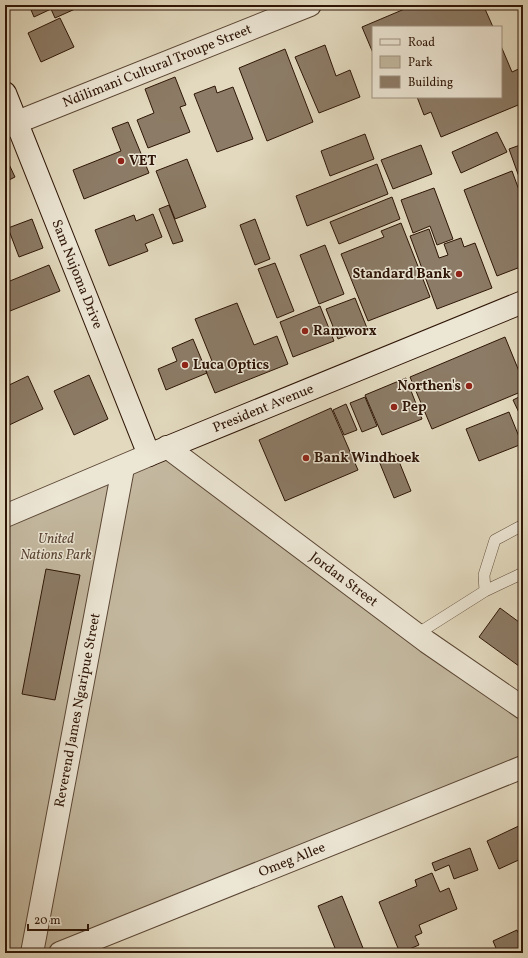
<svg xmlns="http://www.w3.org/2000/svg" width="528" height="958" font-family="Vollkorn,serif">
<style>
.green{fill:#c3b89f;stroke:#786652}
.building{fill:#8c7b66;stroke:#2e1506}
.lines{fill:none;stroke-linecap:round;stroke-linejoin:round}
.lane-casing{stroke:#5b4634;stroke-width:12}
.street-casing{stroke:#5b4634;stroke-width:24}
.secondary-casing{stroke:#2e1506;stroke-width:24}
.lane{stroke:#ece6d5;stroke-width:11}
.street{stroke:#ece6d5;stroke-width:22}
.secondary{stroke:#ece6d5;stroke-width:22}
.poi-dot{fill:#8f2418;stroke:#ece6d5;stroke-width:1.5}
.labels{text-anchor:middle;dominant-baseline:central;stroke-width:3;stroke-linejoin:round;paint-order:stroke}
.street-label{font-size:14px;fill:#2e1506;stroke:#ece6d5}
.poi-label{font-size:14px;font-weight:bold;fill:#2e1506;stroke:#ece6d5;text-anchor:start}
.park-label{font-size:14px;font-style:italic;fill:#5b4634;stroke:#ece6d5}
</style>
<rect width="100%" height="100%" fill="#e2d9be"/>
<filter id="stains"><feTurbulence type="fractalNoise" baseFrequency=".005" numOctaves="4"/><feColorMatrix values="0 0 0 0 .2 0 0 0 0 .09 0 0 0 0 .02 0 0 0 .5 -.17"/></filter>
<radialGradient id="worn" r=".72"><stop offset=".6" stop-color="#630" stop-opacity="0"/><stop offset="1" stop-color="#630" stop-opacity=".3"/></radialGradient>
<!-- green -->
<path class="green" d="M167,447L523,705V767L60,953H5V513Z"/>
<!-- building -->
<path class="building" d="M29,5H84L55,18L51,9L34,17Z
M414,5H494L485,9L493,27H373V53L362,27Z
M60,18L74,47L41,62L28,33Z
M325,45L336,76L350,70L360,97L319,113L295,57Z
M501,46L512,72L523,67V103L441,137L431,112L424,115L417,97H501Z
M285,49L313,122L267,141L239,68Z
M175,77L186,105L180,107L190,132L148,148L137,120L154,113L145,89Z
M215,86L217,93L233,87L253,139L217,152L194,94Z
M128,122L149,173L84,199L73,170L121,151L112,128Z
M497,132L507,152L461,173L452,152Z
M365,134L374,159L330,176L321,151Z
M523,144V188L509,149Z
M421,145L432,174L393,189L381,160Z
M187,159L206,207L175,219L156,171Z
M7,160L15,177L5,182V161Z
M377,164L388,194L307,226L296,196Z
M512,171L523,201V266L497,276L464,190Z
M434,188L453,239L437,245L430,226L413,233L401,200Z
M392,197L400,219L339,244L330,222Z
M169,205L183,241L173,244L159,209Z
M153,214L162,237L145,244L148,251L109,266L95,230L134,215L136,221Z
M32,219L43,248L19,257L8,228Z
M255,219L270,259L255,265L240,225Z
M401,223L430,297L368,321L341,254L384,237L381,231Z
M429,229L439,258L448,255L444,244L461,238L464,247L475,243L492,288L437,309L410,236Z
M325,245L344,294L319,304L300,255Z
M275,263L294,311L277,318L258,269Z
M49,265L60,291L5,313V283Z
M355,298L367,328L338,339L326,309Z
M237,303L254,345L277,336L288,364L215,393L203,364L212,361L195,319Z
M320,306L334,341L293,357L280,322Z
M505,337L523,381V391L432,429L410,377Z
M193,339L207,373L166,390L158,369L177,361L172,348Z
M89,375L108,419L74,435L54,391Z
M28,376L43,409L5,427V387Z
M406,378L422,419L382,435L365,395Z
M523,395V421L513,400Z
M365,397L377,426L362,432L350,403Z
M346,404L357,430L344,435L333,410Z
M331,408L358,470L285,501L259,440Z
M509,412L522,444L479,461L466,429Z
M396,454L411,491L394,498L379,461Z
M46,569L80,575L55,700L22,694Z
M500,608L523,625V669L479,637Z
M523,824V858L499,869L487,841Z
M470,848L478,870L454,879L449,865L435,871L432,863Z
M432,873L440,892L449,888L457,909L419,925L422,933L415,936L419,945L400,953L379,902L417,886L415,880Z
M342,896L365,953H337L318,906Z
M517,930L523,944V953H498L493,941Z"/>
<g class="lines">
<!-- lane casing -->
<g class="lane-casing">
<path id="lane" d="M485,591L484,575L495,540L523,525
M417,634L485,591L523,573"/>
</g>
<!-- street casing -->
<g class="street-casing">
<g id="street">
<path id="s1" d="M5,127L310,5"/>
<path id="s2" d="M167,447L427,642L523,708"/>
<path d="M5,516L149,455"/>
<path id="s3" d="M32,953L123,468"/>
<path id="s4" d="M60,953L523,767"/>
</g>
</g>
<!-- secondary casing -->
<g class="secondary-casing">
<g id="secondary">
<path id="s5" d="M5,93L149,455L523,302"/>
</g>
</g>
<!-- lane -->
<use href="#lane" class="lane"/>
<!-- street -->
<use href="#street" class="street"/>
<!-- secondary -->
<use href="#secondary" class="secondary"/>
</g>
<!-- markers -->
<g class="poi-dot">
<circle cx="121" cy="161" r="4"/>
<circle cx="459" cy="274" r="4"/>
<circle cx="305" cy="331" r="4"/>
<circle cx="185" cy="365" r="4"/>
<circle cx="469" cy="386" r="4"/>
<circle cx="394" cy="407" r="4"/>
<circle cx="306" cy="458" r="4"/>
</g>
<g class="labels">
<!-- street labels -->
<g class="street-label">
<text stroke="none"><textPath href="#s1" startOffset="164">Ndilimani Cultural Troupe Street</textPath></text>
<text stroke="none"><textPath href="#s5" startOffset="195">Sam Nujoma Drive</textPath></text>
<text stroke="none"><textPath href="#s5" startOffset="513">President Avenue</textPath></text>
<text stroke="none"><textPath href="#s2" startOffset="221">Jordan Street</textPath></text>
<text stroke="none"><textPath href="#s3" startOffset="247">Reverend James Ngaripue Street</textPath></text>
<text stroke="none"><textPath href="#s4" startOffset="250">Omeg Allee</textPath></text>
</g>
<!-- poi labels -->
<g class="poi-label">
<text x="129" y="161">VET</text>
<text x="451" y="274" text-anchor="end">Standard Bank</text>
<text x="313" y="331">Ramworx</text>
<text x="193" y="365">Luca Optics</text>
<text x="461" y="386" text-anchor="end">Northen's</text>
<text x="402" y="407">Pep</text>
<text x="314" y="458">Bank Windhoek</text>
</g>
<!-- park labels -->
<g class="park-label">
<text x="56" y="539">United<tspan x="56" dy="16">Nations Park</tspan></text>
</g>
</g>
<!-- margin -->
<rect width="528" height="958" fill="none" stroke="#e2d9be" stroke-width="20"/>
<rect x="6" y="6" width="516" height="946" fill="none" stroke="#2e1506" stroke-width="2"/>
<rect x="10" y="10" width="508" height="938" fill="none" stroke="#2e1506"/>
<!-- legend -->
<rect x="372" y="26" width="130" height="72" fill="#ece6d5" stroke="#a09282"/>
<rect x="380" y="39" width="20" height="6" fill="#ece6d5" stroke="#a09282"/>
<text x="408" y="46" font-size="12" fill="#2e1506">Road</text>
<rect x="380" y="56" width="20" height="12" fill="#c3b89f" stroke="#a09282"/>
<text x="408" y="66" font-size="12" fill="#2e1506">Park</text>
<rect x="380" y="76" width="20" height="12" fill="#8c7b66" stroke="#a09282"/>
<text x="408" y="86" font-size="12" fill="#2e1506">Building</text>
<!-- scale -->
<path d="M28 924v6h60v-6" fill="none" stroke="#2e1506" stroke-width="2"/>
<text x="34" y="924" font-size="12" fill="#2e1506" stroke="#ece6d5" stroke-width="3" paint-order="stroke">20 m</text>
<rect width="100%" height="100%" filter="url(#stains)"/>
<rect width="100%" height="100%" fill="url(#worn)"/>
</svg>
